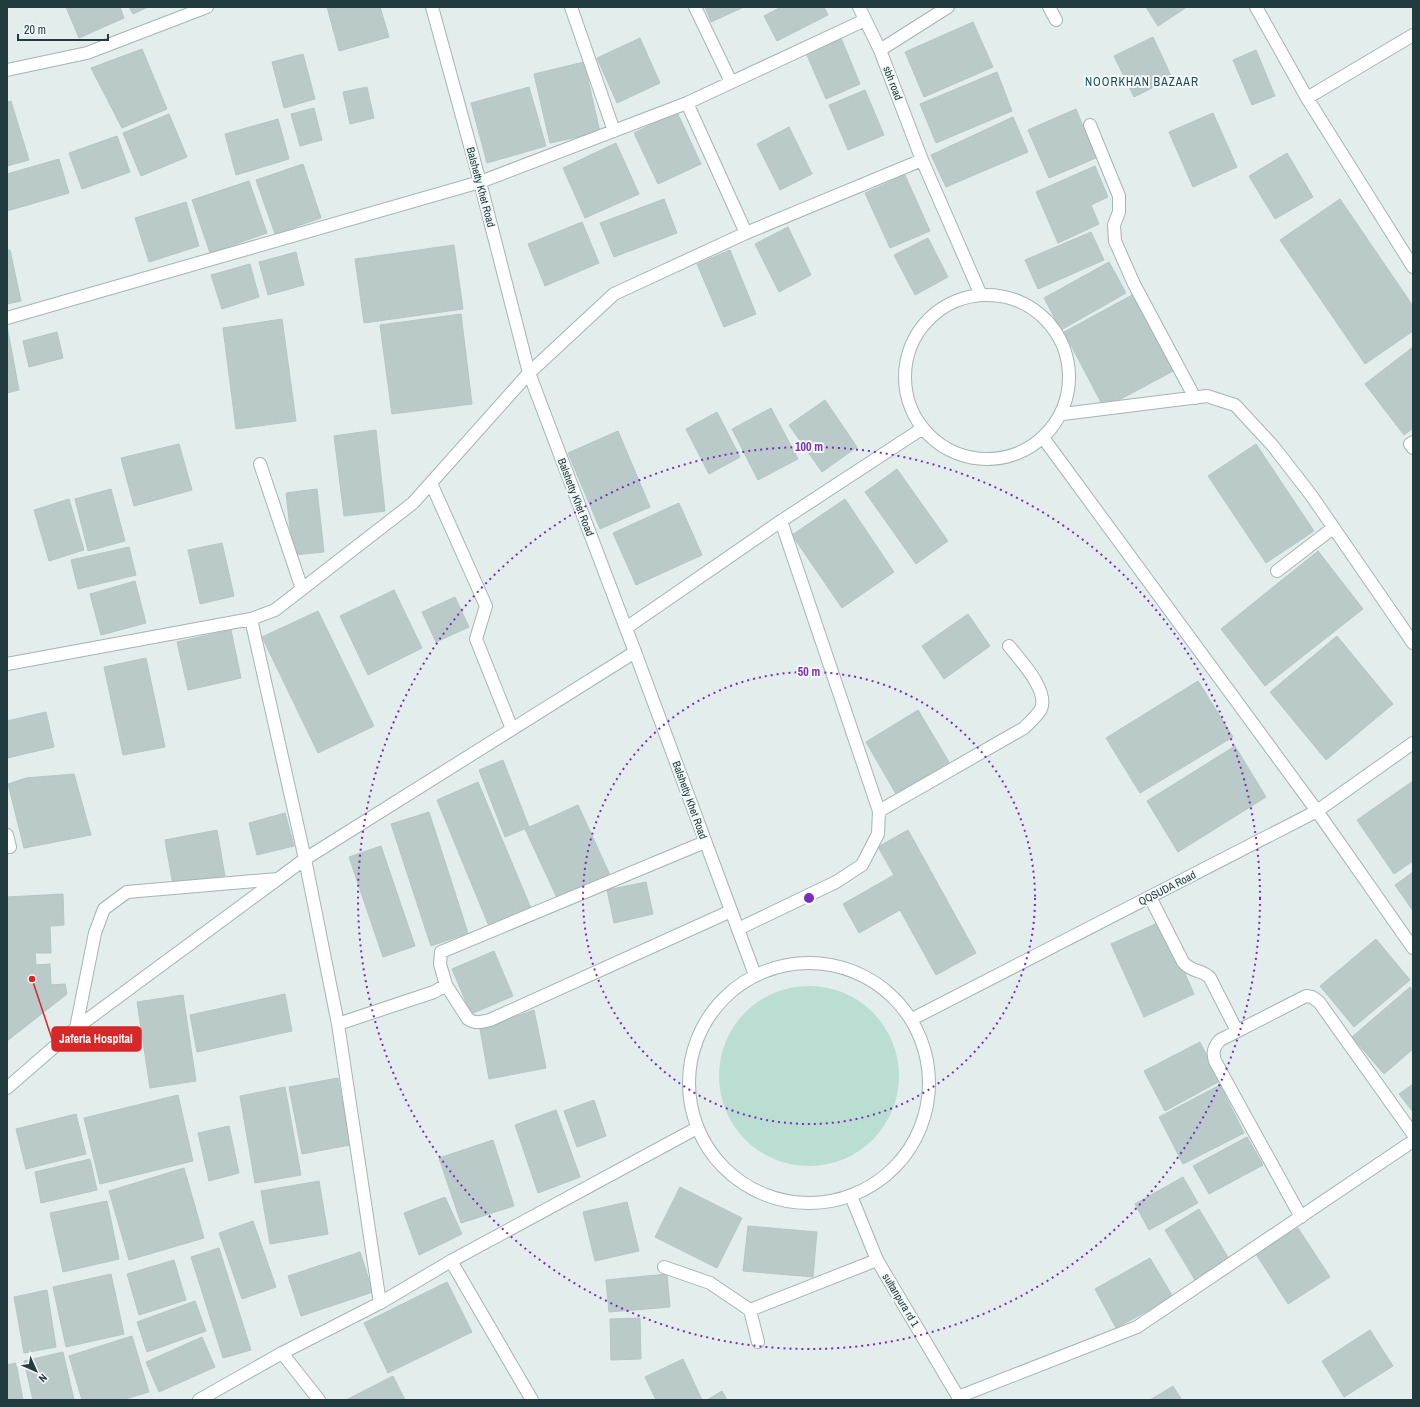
<svg xmlns="http://www.w3.org/2000/svg" width="1420" height="1407" font-family="'Archivo Narrow',sans-serif">
<style>
.green{fill:#bbded2}
.building{fill:#bacac9;stroke:#b4c6c6}
.lines{fill:none;stroke-linecap:round;stroke-linejoin:round}
.service-casing{stroke:#a5b4b4;stroke-width:14}
.minor-casing{stroke:#a5b4b4;stroke-width:14}
.tertiary-casing{stroke:#a5b4b4;stroke-width:14}
.service{stroke:#fff;stroke-width:12}
.minor{stroke:#fff;stroke-width:12}
.tertiary{stroke:#fff;stroke-width:12}
.ring{fill:none;stroke:#7b2cbf;stroke-width:2;stroke-dasharray:2 4}
.labels{text-anchor:middle;dominant-baseline:central;stroke-width:4;stroke-linejoin:round;paint-order:stroke}
.street-label{font-size:11px;fill:#223b3e;stroke:#f3f9f8}
.neighbourhood-label{font-size:12px;letter-spacing:1px;fill:#1d4a51;stroke:#f3f9f8}
.centre{fill:#7b2cbf;stroke:#f3f9f8;stroke-width:2}
.ring-label{font-size:12px;text-anchor:middle;font-weight:bold;fill:#7b2cbf;stroke:#f3f9f8;stroke-width:4;stroke-linejoin:round;paint-order:stroke}
.leader{fill:none;stroke:#d62828;stroke-width:1.5}
.callout-dot{fill:#d62828;stroke:#f3f9f8;stroke-width:1.5}
.callout{fill:#d62828;stroke:#d62828;stroke-width:1.5}
.callout-label{font-size:12px;text-anchor:middle;font-weight:bold;fill:#fff}
</style>
<rect width="100%" height="100%" fill="#e2edec"/>
<!-- green -->
<path class="green" d="M719 1076a90 90 0 1 1 180 0a90 90 0 1 1-180 0Z"/>
<!-- building -->
<path class="building" d="M66,7H120L124,18L79,38Z
M129,7H148L133,14Z
M327,7H380L389,37L339,51Z
M705,7H744L711,22Z
M781,7H824L828,15L777,41L764,16Z
M1146,7H1187L1158,26Z
M973,22L993,67L924,97L905,52Z
M1153,37L1172,78L1134,97L1114,56Z
M640,38L660,83L617,103L597,58Z
M841,38L860,84L826,99L806,53Z
M142,49L167,109L122,128L91,68Z
M1256,50L1275,96L1252,105L1233,60Z
M303,54L315,99L284,108L272,62Z
M584,62L600,132L550,143L534,74Z
M997,72L1012,111L936,143L920,104Z
M367,87L374,118L350,124L343,92Z
M529,87L546,146L487,163L471,103Z
M865,90L884,135L848,150L829,105Z
M11,101L29,160L7,166V102Z
M314,108L322,140L300,146L291,114Z
M1076,109L1096,158L1049,178L1028,130Z
M677,112L701,164L658,184L634,133Z
M1213,113L1237,167L1193,187L1169,132Z
M169,114L187,157L141,176L123,133Z
M1013,117L1028,152L946,187L931,155Z
M278,119L289,159L236,175L225,134Z
M789,127L812,174L780,190L757,144Z
M117,136L130,172L82,189L69,153Z
M616,143L639,194L585,218L563,168Z
M1287,153L1313,197L1275,219L1249,176Z
M59,159L69,193L7,211V174Z
M303,164L321,218L275,234L256,180Z
M1095,166L1108,197L1091,205L1099,224L1058,243L1036,192Z
M905,175L930,231L890,248L865,193Z
M249,181L267,233L210,253L192,200Z
M664,199L677,233L614,257L600,223Z
M1340,199L1413,306V331L1365,364L1280,240Z
M186,202L199,246L149,262L135,218Z
M582,222L599,263L545,286L528,244Z
M788,227L811,275L779,292L755,244Z
M1091,232L1104,260L1038,289L1025,260Z
M928,238L948,277L915,295L894,255Z
M454,245L463,309L364,323L355,259Z
M7,250H10L21,301L7,304Z
M730,250L756,314L724,327L697,264Z
M296,252L304,285L268,295L259,262Z
M1109,262L1126,293L1061,330L1044,298Z
M250,264L259,297L222,309L211,275Z
M1134,294L1175,370L1104,408L1064,332Z
M461,314L472,404L392,414L380,325Z
M282,319L296,421L236,429L223,328Z
M7,326L19,390L7,393Z
M57,332L63,358L29,367L23,341Z
M1413,347V428L1404,435L1365,384Z
M825,400L857,447L822,472L789,425Z
M771,408L798,459L758,480L732,429Z
M717,412L740,457L709,474L686,429Z
M376,430L385,511L344,516L334,436Z
M618,431L650,507L600,529L568,453Z
M179,444L192,490L134,506L121,458Z
M1256,444L1314,531L1266,563L1208,476Z
M897,469L948,541L916,564L865,492Z
M111,489L125,541L88,551L75,499Z
M317,489L324,552L293,555L286,493Z
M69,499L84,550L49,561L34,510Z
M845,499L894,572L842,608L792,535Z
M679,503L702,555L636,585L613,533Z
M222,543L234,596L200,604L188,550Z
M129,547L136,575L78,589L71,560Z
M1318,551L1363,609L1265,686L1221,629Z
M135,581L146,623L101,635L90,594Z
M394,590L422,648L368,675L340,616Z
M455,597L469,627L436,642L422,612Z
M318,611L374,726L318,753L262,637Z
M968,614L990,646L944,679L922,646Z
M231,630L241,678L188,690L177,642Z
M1337,636L1393,704L1326,760L1270,692Z
M146,658L165,747L123,755L104,667Z
M1198,681L1233,737L1140,793L1106,738Z
M918,710L949,762L896,794L866,742Z
M46,712L54,747L7,758V721Z
M1235,746L1266,797L1178,852L1147,801Z
M503,760L529,827L505,837L479,770Z
M74,774L91,835L24,848L8,784L26,778Z
M1413,781V861L1394,874L1357,820Z
M478,782L533,913L491,931L437,800Z
M578,805L610,875L558,900L525,829Z
M429,812L468,933L431,946L391,824Z
M285,813L294,846L257,855L249,823Z
M217,830L225,876L173,885L165,840Z
M908,830L976,953L936,975L900,910L859,933L843,904L894,875L878,847Z
M381,846L415,946L383,957L349,857Z
M1413,872V911L1395,885Z
M646,882L653,914L614,923L607,890Z
M63,894L64,925L50,926L51,953H35L36,965L50,964L51,985L65,984L67,994L7,1041V897Z
M1162,921L1194,994L1144,1017L1111,944Z
M1376,939L1410,980L1354,1027L1320,986Z
M494,951L513,996L471,1014L452,969Z
M1410,987L1413,991V1049L1384,1074L1352,1037Z
M285,994L292,1031L197,1052L190,1015Z
M183,995L196,1081L150,1088L137,1002Z
M534,1010L546,1068L489,1079L480,1029Z
M1200,1042L1220,1081L1165,1111L1144,1071Z
M338,1078L350,1145L302,1154L289,1087Z
M1413,1084V1112L1399,1094Z
M1220,1085L1244,1133L1183,1164L1159,1117Z
M285,1087L301,1175L255,1183L240,1096Z
M178,1095L193,1161L100,1184L84,1118Z
M594,1100L606,1136L577,1147L564,1111Z
M556,1110L580,1177L538,1193L515,1125Z
M76,1114L86,1154L26,1169L16,1129Z
M229,1126L239,1173L209,1181L198,1133Z
M1247,1137L1263,1165L1209,1194L1193,1166Z
M493,1140L514,1206L461,1223L439,1158Z
M90,1159L97,1190L41,1203L35,1172Z
M184,1168L204,1238L129,1260L109,1191Z
M1183,1177L1198,1203L1149,1230L1135,1204Z
M319,1181L328,1234L270,1244L261,1191Z
M680,1187L742,1218L717,1268L655,1237Z
M445,1197L462,1234L419,1255L404,1213Z
M107,1201L119,1259L63,1272L50,1213Z
M627,1202L639,1251L595,1261L583,1212Z
M1199,1209L1229,1259L1195,1280L1165,1230Z
M253,1221L276,1287L242,1299L219,1233Z
M748,1226L817,1232L813,1277L743,1271Z
M1298,1228L1330,1277L1288,1304L1256,1254Z
M219,1248L251,1350L223,1358L191,1257Z
M360,1252L373,1292L301,1316L288,1276Z
M1150,1258L1173,1297L1116,1328L1095,1289Z
M174,1260L186,1300L139,1315L127,1274Z
M111,1274L124,1334L66,1347L53,1287Z
M667,1274L670,1307L609,1312L606,1280Z
M447,1282L472,1332L388,1373L364,1323Z
M47,1290L56,1347L24,1353L14,1297Z
M195,1301L206,1331L147,1352L137,1322Z
M640,1318L641,1359L611,1360L610,1319Z
M1370,1330L1393,1366L1344,1397L1322,1361Z
M132,1336L149,1392L121,1400H82L69,1356Z
M202,1337L215,1367L159,1392L146,1362Z
M63,1352L74,1400H33L24,1361Z
M683,1359L702,1400H656L645,1377Z
M16,1363L23,1400H7V1365Z
M393,1376L405,1400H346Z
M1173,1386L1182,1400H1150Z
M722,1391L727,1400H707Z"/>
<g class="lines">
<!-- service casing -->
<g class="service-casing">
<path id="service" d="M1413,442L1410,444L1413,448"/>
</g>
<!-- minor casing -->
<g class="minor-casing">
<path id="minor" d="M571,7L614,131
M695,7L731,82
M859,7L880,50L922,160L980,293
M1049,7L1056,20
M1256,7L1307,98L1413,267
M880,50L948,7
M1307,98L1413,35
M687,103L746,233
M1090,125L1119,196V212L1114,225L1115,241L1134,284L1195,398
M905 377a82 82 0 1 1 164 0a82 82 0 1 1-164 0Z
M7,318L480,182L687,103L865,20
M1063,414L1207,396L1235,405L1273,446L1311,495L1413,643
M1044,439L1317,811L1413,948
M260,464L302,589
M431,483L486,606L476,639L512,729
M1277,571L1333,528
M251,619L305,859L338,1024L380,1303
M626,628L781,521L920,430
M7,664L251,619L275,610L413,503L529,373L614,294L746,233L922,160
M879,811L1024,728C1030,722 1037,716 1041,709C1049,690 1020,660 1009,646
M7,835L10,847
M1150,897L1183,962C1192,973 1202,969 1210,978L1237,1031
M738,929L836,882L862,865L878,834L879,811L781,521
M446,985L440,964L441,952L705,842
M338,1024L434,992L446,985L468,1019C476,1024 481,1022 490,1020L731,911
M76,1028L95,933L104,909L127,892L278,879
M7,1088L76,1028L305,859L635,652
M1301,1217L1215,1061C1212,1052 1214,1047 1220,1040L1306,996L1312,997L1319,1002L1413,1134
M451,1261L532,1400
M664,1267L710,1283L750,1310
M758,1342L750,1310L877,1260
M282,1353L319,1400
M958,1397L1137,1327L1413,1141"/>
</g>
<!-- tertiary casing -->
<g class="tertiary-casing">
<path id="tertiary" d="M432,7L480,182L529,373L635,652L755,975
M7,70L87,53L207,7
M689 1083a120 120 0 1 1 240 0a120 120 0 1 1-240 0Z
M912,1019L1317,811L1413,743
M851,1196L877,1260L960,1400
M199,1400L282,1353L380,1303L451,1261L697,1128"/>
</g>
<!-- service -->
<use href="#service" class="service"/>
<!-- minor -->
<use href="#minor" class="minor"/>
<!-- tertiary -->
<use href="#tertiary" class="tertiary"/>
</g>
<!-- distance rings -->
<g class="ring">
<circle cx="809" cy="898" r="226"/>
<circle cx="809" cy="898" r="451"/>
</g>
<g class="labels">
<!-- street labels -->
<g class="street-label">
<text transform="translate(893 83) rotate(69)">sbh road</text>
<text transform="translate(481 187) rotate(75)">Balshetty Khet Road</text>
<text transform="translate(576 497) rotate(69)">Balshetty Khet Road</text>
<text transform="translate(690 800) rotate(70)">Balshetty Khet Road</text>
<text transform="translate(1167 888) rotate(-27)">QQSUDA Road</text>
<text transform="translate(901 1300) rotate(59)">sultanpura rd 1</text>
</g>
<!-- neighbourhood labels -->
<g class="neighbourhood-label">
<text x="1142" y="82">NOORKHAN BAZAAR</text>
</g>
</g>
<circle cx="809" cy="898" r="6" class="centre"/>
<g class="ring-label">
<text x="809" y="451">100 m</text>
<text x="809" y="676">50 m</text>
</g>
<!-- callouts -->
<path class="leader" d="M32 979L52 1039"/>
<circle class="callout-dot" cx="32" cy="979" r="4"/>
<rect class="callout" x="52" y="1027" width="89" height="24" rx="4"/>
<g class="callout-label">
<text x="96" y="1043">Jaferia Hospital</text>
</g>
<!-- border -->
<rect width="1420" height="1407" fill="none" stroke="#223b3e" stroke-width="16"/>
<!-- north arrow -->
<g transform="translate(36 1371) rotate(135)" stroke="#f3f9f8" stroke-width="3" paint-order="stroke">
<path d="M0-3L7 15L0 10L-7 15Z" fill="#223b3e"/>
<text y="-6" font-size="11" font-weight="bold" text-anchor="middle" fill="#223b3e">N</text>
</g>
<!-- scale -->
<path d="M18 34v6h90v-6" fill="none" stroke="#223b3e" stroke-width="2"/>
<text x="24" y="34" font-size="12" fill="#223b3e" stroke="#f3f9f8" stroke-width="3" paint-order="stroke">20 m</text>
</svg>
